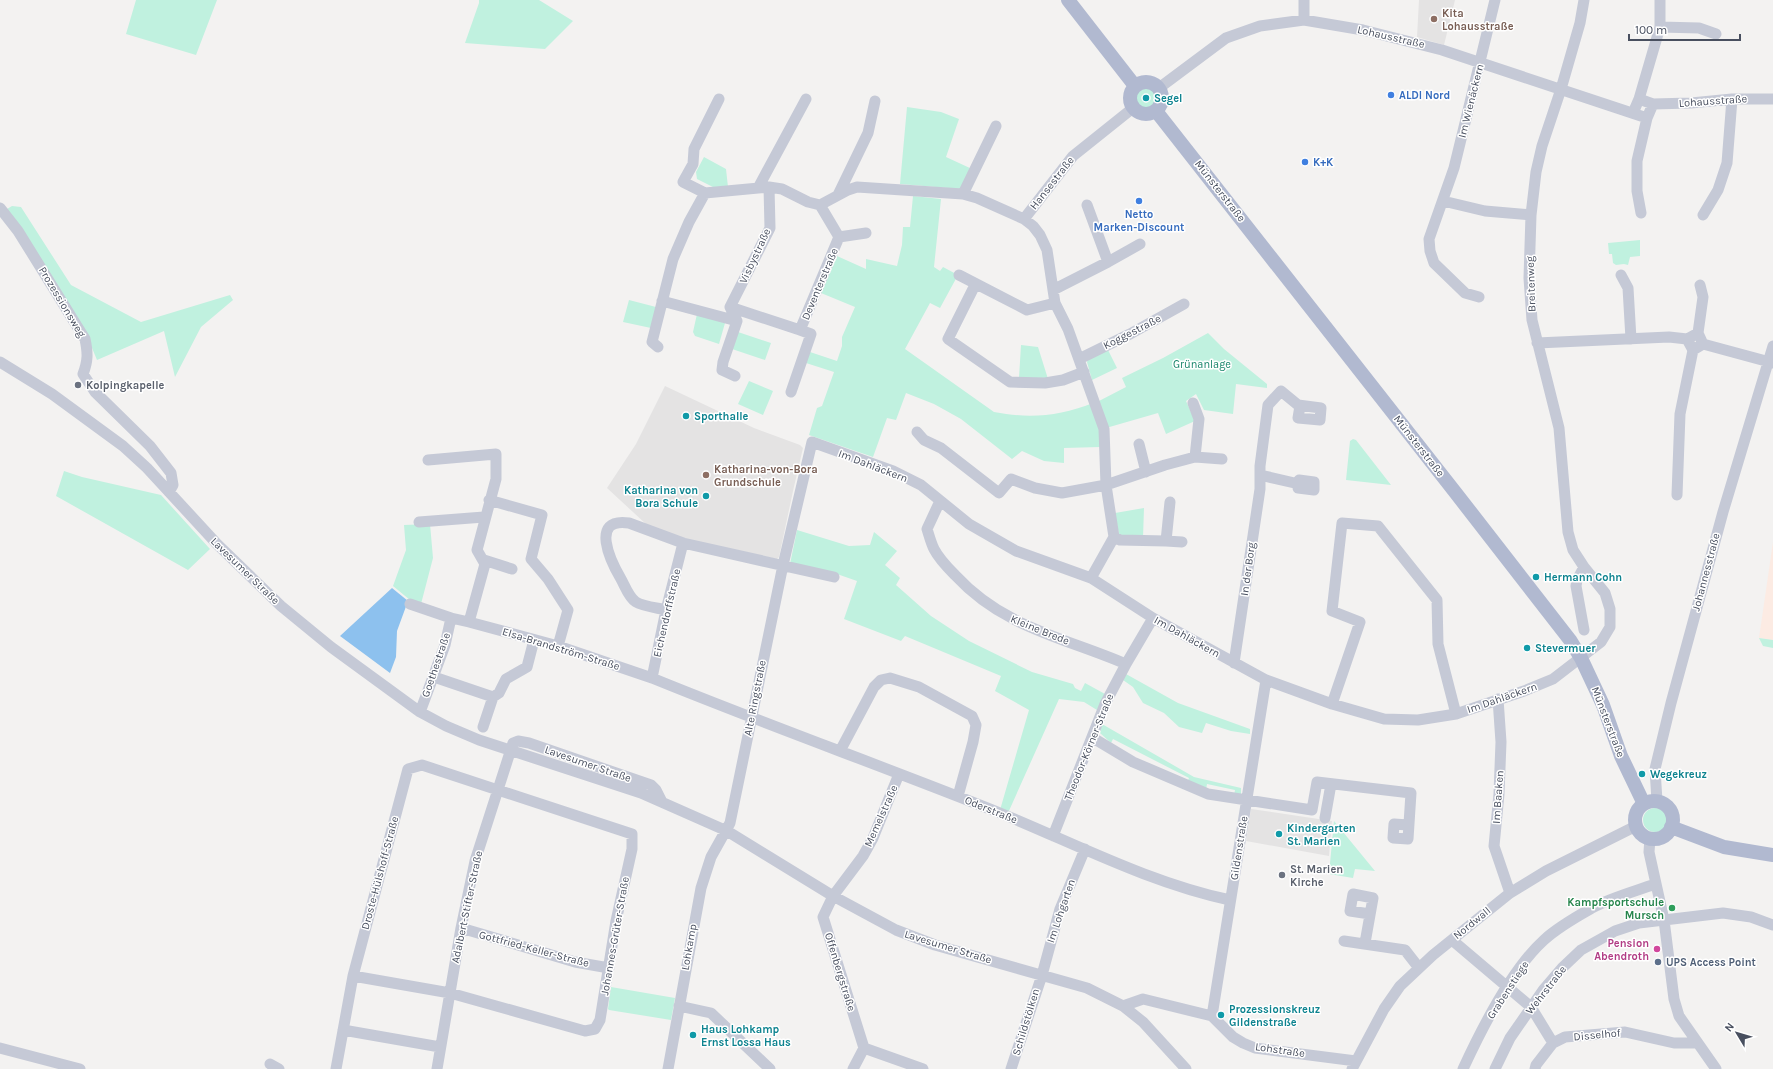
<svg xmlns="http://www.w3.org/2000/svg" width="1773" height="1069" font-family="Karla,sans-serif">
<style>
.education{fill:#e4e3e3}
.medical{fill:#fcebe3}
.green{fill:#c0f1df}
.water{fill:#8dc1ee}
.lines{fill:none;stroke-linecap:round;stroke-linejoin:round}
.minor{stroke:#c5c9d6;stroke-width:11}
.major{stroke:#b1b9d0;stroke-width:14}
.education-dot{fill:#8d6e63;stroke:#fff;stroke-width:1.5}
.shop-dot{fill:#3f7fe0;stroke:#fff;stroke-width:1.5}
.culture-dot{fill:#0f9aa8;stroke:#fff;stroke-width:1.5}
.worship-dot{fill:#6b7280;stroke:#fff;stroke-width:1.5}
.leisure-dot{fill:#2e9e5b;stroke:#fff;stroke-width:1.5}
.hotel-dot{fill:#d1479c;stroke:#fff;stroke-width:1.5}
.service-dot{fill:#5c6f8a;stroke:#fff;stroke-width:1.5}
.labels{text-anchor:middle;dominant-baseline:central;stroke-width:3;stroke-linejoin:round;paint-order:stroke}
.education-label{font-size:11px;font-weight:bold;fill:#785e54;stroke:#fff;text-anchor:start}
.street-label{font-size:11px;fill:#484f5f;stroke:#fff}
.shop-label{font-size:11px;font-weight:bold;fill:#366cbe;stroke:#fff;text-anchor:start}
.culture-label{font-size:11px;font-weight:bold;fill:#0d838f;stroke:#fff;text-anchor:start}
.park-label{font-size:11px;fill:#168469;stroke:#fff}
.worship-label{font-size:11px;font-weight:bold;fill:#5b616d;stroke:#fff;text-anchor:start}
.leisure-label{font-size:11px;font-weight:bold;fill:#27864d;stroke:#fff;text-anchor:end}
.hotel-label{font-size:11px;font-weight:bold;fill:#b23c85;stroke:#fff;text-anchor:end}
.service-label{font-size:11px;font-weight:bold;fill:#4e5e75;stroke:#fff;text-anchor:start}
</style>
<rect width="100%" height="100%" fill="#f3f2f1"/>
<!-- education -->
<path class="education" d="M1419,0H1455L1444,45L1417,37Z
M665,386L754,428L800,445L803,448L793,491L779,557L777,559L683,539L647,525L607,488L636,444Z
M1251,809L1332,821L1329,856L1246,841Z"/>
<!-- medical -->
<path class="medical" d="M1773,542V640L1759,638Z"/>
<!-- green -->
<path class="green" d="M136,0H217L196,55L126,34Z
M479,0H539L573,21L545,49L465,43L479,3Z
M1134 99a12 12 0 1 1 24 0a12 12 0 1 1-24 0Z
M907,107L941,112L959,119L946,157L972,169L960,189L900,184Z
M704,157L726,169L728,187L717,189L697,179L696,172Z
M913,196L941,199L934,267L940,271L943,267L958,275L940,308L930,303L905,349L994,412C1030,419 1060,416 1093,403L1101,427L1100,447L1064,448V463L1044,461L1022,451L1012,459L961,419L934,404L906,393L896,420L887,418L873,457L809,435L817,408L822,406L834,372L806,363L810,352L837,361L842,346V337L855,307L821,293L837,256L866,269V259L897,266L902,245L903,227H910Z
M12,206L21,207L71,285L141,322L230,295L233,300L201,327L175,377L164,331L97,360L85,331L7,209Z
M1640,240V256L1630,257L1628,265L1624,264L1616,265L1613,263L1612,254H1609L1608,243Z
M629,300L656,307L651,328L623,322Z
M697,314L725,323L719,344L695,336L693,332Z
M738,332L771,343L765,360L732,349Z
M1208,333L1224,349L1267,384V388L1236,384L1233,414L1204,410L1196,394L1186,401L1195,421L1166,434L1158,413L1106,428L1099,401L1126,387L1122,378L1163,358Z
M1021,345L1038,347L1048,379L1019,378Z
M1108,350L1117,368L1092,380L1087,362L1088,359Z
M749,381L773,391L763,415L738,404Z
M1353,439L1356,440L1391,485L1346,480L1350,441Z
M64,471L82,477L161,495L210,549L188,570L56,496Z
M1144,508L1143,538L1119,535L1115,513Z
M430,524L433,558L421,604L410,600L393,586L406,550L404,525Z
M797,530L849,546L870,545L874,532L897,551L885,565L900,578L896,585L931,616L969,641L1032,672L1073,684L1075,688L1081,691L1085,683L1105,694L1097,710L1084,702L1059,699L1008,813L1000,810L1029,710L995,691L1001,676L905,636L901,641L844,619L857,581L837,574L790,564Z
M1759,638L1773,640V648L1763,646Z
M1126,674L1178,703L1250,729V734L1231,731L1206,723L1202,733L1179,727L1164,713L1143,703L1133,687L1123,680Z
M1102,724L1194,777L1241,788V794L1234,795L1235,790L1207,784L1206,790L1187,783L1189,778L1113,739L1111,743L1100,733Z
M1643 820a12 12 0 1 1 24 0a12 12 0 1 1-24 0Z
M1334,821L1375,871L1355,869L1353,878L1329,874Z
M611,987L675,998L671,1020L609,1010L608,1009Z"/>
<!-- water -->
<path class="water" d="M392,588L408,601L397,631L396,657L390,673L340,636Z"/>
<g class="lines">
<!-- minor -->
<path class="minor" d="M1304,20V0
M1660,27L1699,28L1716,34
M1159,88L1226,38L1260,26L1304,20L1363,30L1442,50L1647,118L1653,104
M719,99L694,149L693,164L683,182L705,193L769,187L782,189L808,202L820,205L848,190L857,187L963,194L977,198L1024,219L1033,226L1040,235L1047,250L1055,303L1068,329L1104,429L1106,485L1114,537L1091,578
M1639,99L1660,27V0
M1633,113L1639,99L1653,104L1691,103L1732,99H1773
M758,188L806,99
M963,194L996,126
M838,195L868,133L875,101
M1443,201L1485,211L1531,215
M1087,205L1108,262
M0,208L18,231L85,339C88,353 88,361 83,374L95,392L150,446L171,473L173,485L169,492
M1641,213L1637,191V161L1647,118
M1703,215L1718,190L1727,163L1732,99
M1024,219L1073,156L1133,108
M839,237L866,233
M959,275L1027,310L1055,303
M1621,275L1628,288L1631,339
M975,285L948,339L1010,382L1045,383L1063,380L1084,372
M1053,290L1108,262L1140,244
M1479,297L1465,293L1434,263L1430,251L1429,239L1454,168L1495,0
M662,301L737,321
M730,307L800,330
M1698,333L1703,297L1700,285
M1537,343L1669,337L1687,339
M1703,344L1693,350L1687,339L1698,333L1703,344L1773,363
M658,347L652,342L673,259L689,222L705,193
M1079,359L1130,334L1184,304
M0,362L52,394L123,446L147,468L217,544L281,606L331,647L420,712L446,726L479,740L641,793L727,831L833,896L896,930L935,945L1087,988L1123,1006L1143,1022L1186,1069
M735,376L722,370L723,362L737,321L730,307L770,228L769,187
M791,392L811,334L800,330L839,237L820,205
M1193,403L1199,419L1195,457
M917,432L924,440L941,448L999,493L1011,479L1035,488L1062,493L1106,485L1165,465L1195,457L1222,459
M1139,444L1146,472
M1260,475L1299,484
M1299,480L1314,482V490L1298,488Z
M1677,495L1680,414L1693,350
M489,500L542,515L531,559L548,579L568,610L558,646
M940,501L927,529C929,535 931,543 934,549C939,559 947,567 955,575C1004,628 1063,637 1126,664
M419,522L484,517
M1114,537L1120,540L1166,541L1170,502
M1166,541L1182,542
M484,560L512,569
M834,577L683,543L666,610L652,678C767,725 885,767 1000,813C1076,844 1150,883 1230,900
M410,604L451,618
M666,610C658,608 642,606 636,602C629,598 625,586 621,579C611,562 589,517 629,523L683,543
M469,622L558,646L652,678
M1584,630L1576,586L1577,580L1584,567
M1234,663L1260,489V466L1268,405L1281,391L1298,405L1321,408L1320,420L1298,418L1300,406
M434,677L493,697L499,693L506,679L527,667L534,640
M1498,699L1501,742L1499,794L1494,846L1510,893
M1332,704L1360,622L1332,611L1342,523L1378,526L1437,600L1438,644L1456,714
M420,712L445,645L451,618L469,622L485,564L477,550L496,479V454L428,460
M483,727L493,697
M1093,738L1133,762L1208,794L1312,810L1317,782L1411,793L1408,839L1393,838L1394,824L1408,825
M840,751L874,687L881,680L890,678L919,687L972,716L976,725L973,742L958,796
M1657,801L1655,769L1671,703L1723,512L1773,346
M1325,818L1331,784
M1053,836L1105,704L1126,664L1153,618
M1650,838L1649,852L1664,920L1674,999L1679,1016L1716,1069
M461,928L575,962L609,968
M1452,940L1531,1007L1553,1043
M1344,941L1405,950L1419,968
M1365,943L1373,898L1353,894L1350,911L1370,914
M679,1006L711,1013L770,1069
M1123,1006L1143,999L1212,1016L1233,1037L1243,1043L1255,1048L1356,1061
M1212,1016L1266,680
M343,1030L440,1047
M0,1048L80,1069
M864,1048L823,917L833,896L863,856L873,838L899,774
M864,1048L923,1069
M270,1064L279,1069
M336,1069L353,976L408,769L422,765L632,834V849L616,921L600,1020L595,1029L585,1031L450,993L353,976
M437,1069L461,928L475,861L513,743L518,741L529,743L651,785L656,790L662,802
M668,1069L701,888L711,857L730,823L783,565L812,442L893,471L921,485L969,524L1016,551L1091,578L1153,618L1266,680L1332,704L1384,719L1418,720L1456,714L1524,691L1553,679L1601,642L1610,627V609L1605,593L1584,567L1573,550L1568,532L1559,428L1532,320L1529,278L1531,215L1536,172L1542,146L1561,89L1580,23L1584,0
M853,1069L864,1048
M1011,1069L1042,975L1060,909L1085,849
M1352,1069L1384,1009L1400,986L1433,955L1510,893L1546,871L1636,826
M1463,1069C1481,1030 1512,969 1544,940C1558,927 1576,917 1592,908C1610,898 1636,891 1655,884
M1495,1069L1510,1038L1544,989L1562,968L1581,950L1615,931L1639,923L1723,913L1751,917L1773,925
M1535,1069L1536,1065L1553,1043L1565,1037L1625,1032L1674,1043H1697"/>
<!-- major -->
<path class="major" d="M1068,0L1135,86
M1130 98a16 16 0 1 1 32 0a16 16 0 1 1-32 0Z
M1156,111L1455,492L1570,640L1581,658L1603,705L1621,756L1644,804
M1635 820a19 19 0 1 1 38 0a19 19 0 1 1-38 0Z
M1671,827L1724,847L1773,855"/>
</g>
<!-- markers -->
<g class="education-dot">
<circle cx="1434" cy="19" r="4"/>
<circle cx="706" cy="475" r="4"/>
</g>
<g class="shop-dot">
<circle cx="1391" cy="95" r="4"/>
<circle cx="1305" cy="162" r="4"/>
<circle cx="1139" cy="201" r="4"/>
</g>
<g class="culture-dot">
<circle cx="1146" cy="98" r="4"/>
<circle cx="686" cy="416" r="4"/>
<circle cx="706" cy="496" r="4"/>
<circle cx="1536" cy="577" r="4"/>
<circle cx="1527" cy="648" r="4"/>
<circle cx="1642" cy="774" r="4"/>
<circle cx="1279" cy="834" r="4"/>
<circle cx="1221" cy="1015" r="4"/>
<circle cx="693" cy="1035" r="4"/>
</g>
<g class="worship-dot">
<circle cx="78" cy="385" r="4"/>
<circle cx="1282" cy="875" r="4"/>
</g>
<circle class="leisure-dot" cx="1672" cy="908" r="4"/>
<circle class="hotel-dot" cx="1657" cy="949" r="4"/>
<circle class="service-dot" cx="1658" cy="962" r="4"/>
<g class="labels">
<!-- education labels -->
<g class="education-label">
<text x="1442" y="13">Kita<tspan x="1442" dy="13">Lohausstraße</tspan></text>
<text x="714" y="469">Katharina-von-Bora<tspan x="714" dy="13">Grundschule</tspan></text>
</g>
<!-- street labels -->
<g class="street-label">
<text transform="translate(1391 37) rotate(13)">Lohausstraße</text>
<text transform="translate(1471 101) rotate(-76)">Im Wienäckern</text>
<text transform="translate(1713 101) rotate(-4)">Lohausstraße</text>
<text transform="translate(1052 183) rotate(-52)">Hansestraße</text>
<text transform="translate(1220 191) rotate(52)">Münsterstraße</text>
<text transform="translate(755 256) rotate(-65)">Visbystraße</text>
<text transform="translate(820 284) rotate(-67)">Deventerstraße</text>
<text transform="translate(1531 284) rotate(-92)">Breitenweg</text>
<text transform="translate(62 302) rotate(59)">Prozessionsweg</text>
<text transform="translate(1132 332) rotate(-27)">Koggestraße</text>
<text transform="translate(1419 446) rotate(52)">Münsterstraße</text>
<text transform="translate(873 466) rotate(21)">Im Dahläckern</text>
<text transform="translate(1248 569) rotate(-82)">In der Borg</text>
<text transform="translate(245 571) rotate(44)">Lavesumer Straße</text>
<text transform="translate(1706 572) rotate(-75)">Johannesstraße</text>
<text transform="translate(667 613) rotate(-77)">Eichendorffstraße</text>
<text transform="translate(1040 630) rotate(22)">Kleine Brede</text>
<text transform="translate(1187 637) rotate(29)">Im Dahläckern</text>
<text transform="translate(561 649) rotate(17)">Elsa-Brandström-Straße</text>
<text transform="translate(436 665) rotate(-71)">Goethestraße</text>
<text transform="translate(755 698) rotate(-79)">Alte Ringstraße</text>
<text transform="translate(1502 698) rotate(-19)">Im Dahläckern</text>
<text transform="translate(1608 722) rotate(69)">Münsterstraße</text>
<text transform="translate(1089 747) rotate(-68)">Theodor-Körner-Straße</text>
<text transform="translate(588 764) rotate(19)">Lavesumer Straße</text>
<text transform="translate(1498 797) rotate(-86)">Im Baaken</text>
<text transform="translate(991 810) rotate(22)">Oderstraße</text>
<text transform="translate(881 816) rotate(-66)">Memelstraße</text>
<text transform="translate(1239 848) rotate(-81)">Gildenstraße</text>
<text transform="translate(380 873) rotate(-75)">Droste-Hülshoff-Straße</text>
<text transform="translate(467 907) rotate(-78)">Adalbert-Stifter-Straße</text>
<text transform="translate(1061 911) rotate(-71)">Im Lohgarten</text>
<text transform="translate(1472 923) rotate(-39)">Nordwall</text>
<text transform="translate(615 936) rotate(-80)">Johannes-Grüter-Straße</text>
<text transform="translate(689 947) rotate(-80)">Lohkamp</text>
<text transform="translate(948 947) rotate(17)">Lavesumer Straße</text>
<text transform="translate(534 949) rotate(15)">Gottfried-Keller-Straße</text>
<text transform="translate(840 972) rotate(73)">Offenbergstraße</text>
<text transform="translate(1508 990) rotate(-57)">Grabenstiege</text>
<text transform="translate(1546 990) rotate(-52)">Wehrstraße</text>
<text transform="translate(1026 1022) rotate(-73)">Schildstölken</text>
<text transform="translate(1597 1035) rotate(-5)">Disselhof</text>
<text transform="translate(1280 1050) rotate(8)">Lohstraße</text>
</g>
<!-- shop labels -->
<g class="shop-label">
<text x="1399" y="95">ALDI Nord</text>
<text x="1313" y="162">K+K</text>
<text x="1139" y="214" text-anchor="middle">Netto<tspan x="1139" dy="13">Marken-Discount</tspan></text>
</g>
<!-- culture labels -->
<g class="culture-label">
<text x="1154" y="98">Segel</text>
<text x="694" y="416">Sporthalle</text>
<text x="698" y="490" text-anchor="end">Katharina von<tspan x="698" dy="13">Bora Schule</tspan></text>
<text x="1544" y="577">Hermann Cohn</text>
<text x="1535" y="648">Stevermuer</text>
<text x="1650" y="774">Wegekreuz</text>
<text x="1287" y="828">Kindergarten<tspan x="1287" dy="13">St. Marien</tspan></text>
<text x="1229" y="1009">Prozessionskreuz<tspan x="1229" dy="13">Gildenstraße</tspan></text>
<text x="701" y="1029">Haus Lohkamp<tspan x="701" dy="13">Ernst Lossa Haus</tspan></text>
</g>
<!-- park labels -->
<g class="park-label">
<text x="1202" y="364">Grünanlage</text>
</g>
<!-- worship labels -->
<g class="worship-label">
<text x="86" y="385">Kolpingkapelle</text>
<text x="1290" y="869">St. Marien<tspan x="1290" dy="13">Kirche</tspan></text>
</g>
<!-- leisure labels -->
<g class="leisure-label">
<text x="1664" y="902">Kampfsportschule<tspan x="1664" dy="13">Mursch</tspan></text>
</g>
<!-- hotel labels -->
<g class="hotel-label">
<text x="1649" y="943">Pension<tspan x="1649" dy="13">Abendroth</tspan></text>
</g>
<!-- service labels -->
<g class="service-label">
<text x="1666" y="962">UPS Access Point</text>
</g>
</g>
<!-- north arrow -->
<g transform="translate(1737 1033) rotate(308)" stroke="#ffffff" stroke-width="3" paint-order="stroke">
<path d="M0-3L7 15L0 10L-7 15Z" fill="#484f5f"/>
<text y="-6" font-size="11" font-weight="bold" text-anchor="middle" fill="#484f5f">N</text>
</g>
<!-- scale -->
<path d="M1629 34v6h111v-6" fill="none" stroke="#484f5f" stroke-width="2"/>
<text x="1635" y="34" font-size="12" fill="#484f5f" stroke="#ffffff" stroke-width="3" paint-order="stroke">100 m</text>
</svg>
